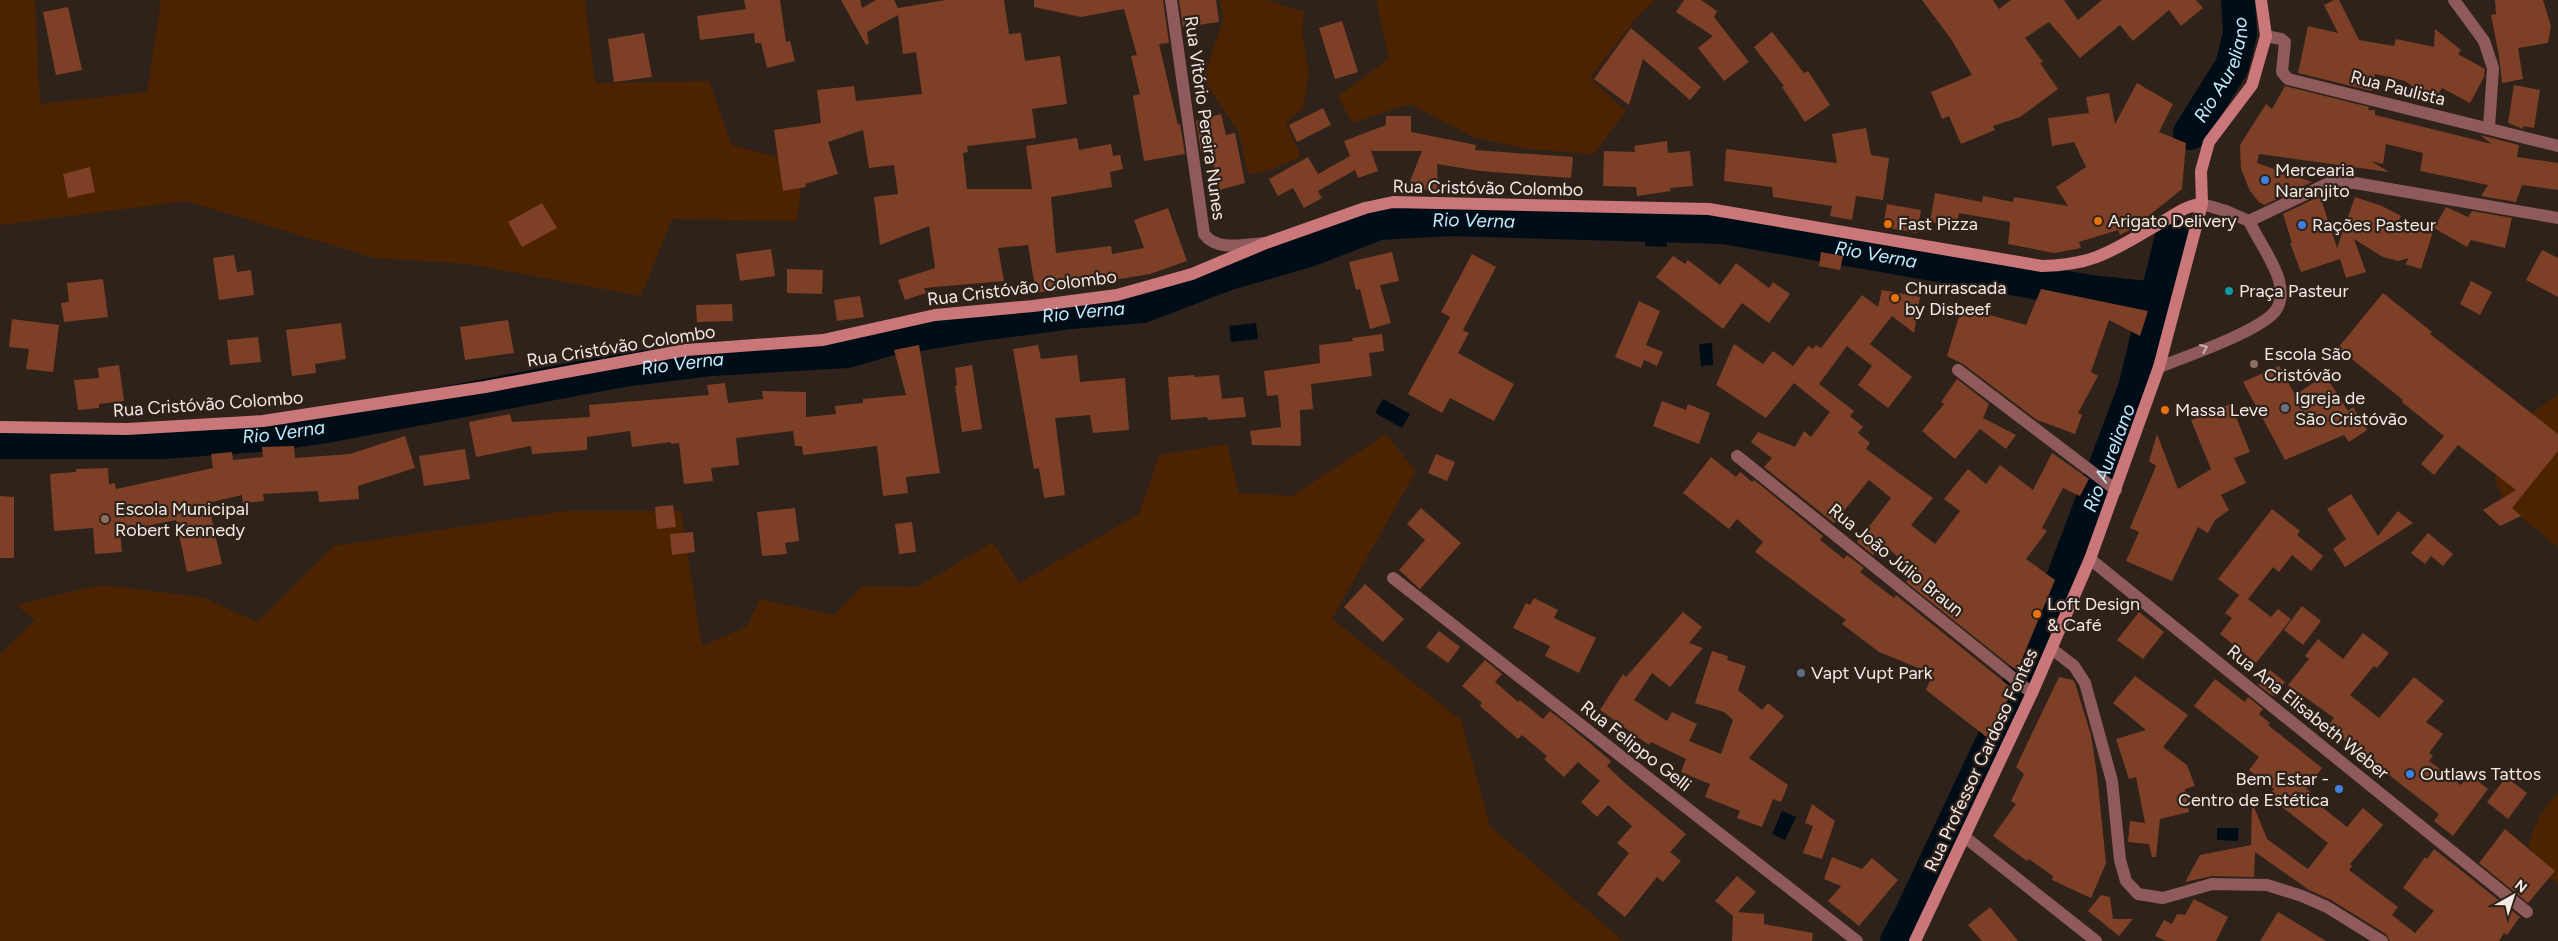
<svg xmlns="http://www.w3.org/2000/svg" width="2558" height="941" font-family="Figtree,sans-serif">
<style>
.green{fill:#4c2300}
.water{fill:#000d16}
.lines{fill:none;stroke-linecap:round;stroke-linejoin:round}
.river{stroke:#000d16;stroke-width:34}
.building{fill:#7d4026}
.minor{stroke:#8e5a5c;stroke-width:12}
.tertiary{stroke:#8e5a5c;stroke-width:12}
.secondary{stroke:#ca777a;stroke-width:12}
.oneway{stroke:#cbb0ae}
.shop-dot{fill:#3f7fe0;stroke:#2f221a;stroke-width:2}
.food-dot{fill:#e8710a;stroke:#2f221a;stroke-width:2}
.culture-dot{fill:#0f9aa8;stroke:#2f221a;stroke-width:2}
.education-dot{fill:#8d6e63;stroke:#2f221a;stroke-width:2}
.worship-dot{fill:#6b7280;stroke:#2f221a;stroke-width:2}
.service-dot{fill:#5c6f8a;stroke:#2f221a;stroke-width:2}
.labels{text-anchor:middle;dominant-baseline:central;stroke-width:4.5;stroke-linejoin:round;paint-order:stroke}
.street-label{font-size:18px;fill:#f3eae4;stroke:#2f221a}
.poi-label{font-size:18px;fill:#f3eae4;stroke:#2f221a;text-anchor:start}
.water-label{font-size:19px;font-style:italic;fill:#c1eafc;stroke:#2f221a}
</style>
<rect width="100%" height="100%" fill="#2f221a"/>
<!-- green -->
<path class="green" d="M0,0H35L40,104L147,92L161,0H585L595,83L709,81L732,145L804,164L797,221L672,219L641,296L469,264L374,258L186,201L0,225Z
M1220,0H1267L1304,12L1302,32L1309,75L1303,108L1286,123L1301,157L1265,172L1248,174L1239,133L1203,79L1223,20Z
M1376,0H1655L1637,17L1590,78L1626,111L1594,154L1526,149L1473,137L1410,104L1352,123L1338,96L1389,59Z
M2558,393V547C2514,511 2466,485 2517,427C2528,414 2546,405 2558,393Z
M1386,434L1416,471L1332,619L1461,720L1490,826L1623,941H0V654L35,620L16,605L100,585L202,597L257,622L334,546L565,511H681L702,646L746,627L760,599L834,615L862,586L917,587L993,542L1019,583L1139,514L1159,455L1227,444L1239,493L1292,496Z
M2558,792V884L2548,876L2528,844L2539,817Z"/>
<!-- water -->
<path class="water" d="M1645,234H1667V247L1645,246Z
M1256,323L1258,339L1231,342L1229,326Z
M1712,343L1713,365L1701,366L1699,344Z
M1383,399L1410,414L1402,428L1375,413Z
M1782,811L1796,817L1785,840L1772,834Z
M2217,828H2239L2238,841L2217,840Z"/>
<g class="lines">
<!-- river -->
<g class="river">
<path id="s1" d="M2190,133L2232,66L2240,34L2238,0"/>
<path id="s2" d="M0,442H162L273,434L326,426L617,371L711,359L847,351L889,339L973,325L1072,312L1142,306L1226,274L1309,250L1379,223L1450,219L1724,227L2090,292L2156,299"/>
<path id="s3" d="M1897,941L1911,915L2025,673L2061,584L2135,388L2172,236"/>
</g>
</g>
<!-- building -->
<path class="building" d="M744,0H780L786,42L790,41L795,61L767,68L761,43H755L754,33L700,40L697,16L746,9Z
M841,0H860L862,8L876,0H894L898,8L946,0H1004L1009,34L1021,33L1025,61L1060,56L1067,104L1032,109L1036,138L967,146L968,152L963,153L967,189H1032L1026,146L1077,138L1079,150L1111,144L1113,156L1120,155L1123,169L1110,172L1112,187L1051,197L1056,253L1111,246L1112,254L1144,248L1134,220L1168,208L1187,261L1150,274L1036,293L1028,245L998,248L1004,281L924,288L926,293L905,300L898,280L935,268L929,226L880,245L874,197L898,194L894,165L869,168L863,130L828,142L838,174L805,184L806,187L783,191L774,130L821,123L817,90L854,86L856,101L922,94L916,52L903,54L898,15L867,32L869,44L866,45Z
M1034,0H1163L1169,43L1159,44L1178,125L1180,124L1185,154L1144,161L1133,96L1140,94L1131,56L1137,55L1124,9L1081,17L1034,7Z
M1179,0H1216L1219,22L1183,27Z
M1684,0H1701L1717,11L1714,17L1749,62L1724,81L1698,48L1713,36L1676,12Z
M1922,0H1993L1999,9L2011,0H2064L2078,20L2102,0H2196L2203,8L2181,26L2169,10L2133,41L2120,25L2080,58L2049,22L2025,38L2043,62L2040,63L2058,89L2020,117L1993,126L1995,130L1961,144L1949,116L1942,119L1931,92L1972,75L1951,39Z
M2334,0H2339L2359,40L2394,46L2396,39L2434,47L2435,29L2461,50L2458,54L2485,69L2484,77L2470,103L2442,88L2433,101L2405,81L2375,74L2372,91L2298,73L2308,26L2338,33L2324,5Z
M2495,0H2543L2551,26L2548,43L2518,48L2523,79L2502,83L2499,56L2491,15L2496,14Z
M68,7L82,70L56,75L43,12Z
M1342,21L1358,72L1335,79L1319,28Z
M1631,28L1701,87L1690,100L1643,59L1629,105L1594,79Z
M1772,32L1804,73L1808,71L1830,105L1805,122L1782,87L1784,86L1754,47Z
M644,33L652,77L614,82L608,39Z
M2137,83L2173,104L2159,132L2186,143L2182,189L2146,218L2147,221L2120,235L2118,230L2079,242L2081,248L2054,253L2008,244L2010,222L1959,213L1957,227L1930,222L1935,193L1982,202L1983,196L2013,202L2014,197L2068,206L2056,187L2086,167L2074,142L2052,146L2048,118L2089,113L2086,97L2109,93L2115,124Z
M2514,85L2540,90L2534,128L2523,126V129L2508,123Z
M2285,86L2369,107L2368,110H2375V115L2492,144L2480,135L2519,145L2517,157L2558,163V190L2522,185L2516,202L2481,196L2488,185L2420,171L2423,153L2386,144L2383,164L2371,161L2389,172L2259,154L2257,163L2312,182L2264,205L2259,202L2250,191L2241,169L2240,145L2266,104L2272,109Z
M1323,108L1331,125L1297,142L1289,125Z
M1221,114L1226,135L1235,133L1245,183L1219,190L1210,150L1201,152L1196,121Z
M1386,116H1411V132L1476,145L1475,150L1573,157L1571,178L1480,171L1437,164L1438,190L1407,189L1422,151H1371L1378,171L1358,178L1355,170L1318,191L1322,198L1304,208L1293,188L1278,196L1269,179L1308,157L1318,174L1350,156L1344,141L1386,125Z
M1866,128L1871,155L1889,158L1883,200L1856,196L1852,220L1830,216L1832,206L1773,197L1772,187L1724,181L1726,149L1837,163L1832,134Z
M1667,141L1668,153L1690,151L1693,186L1670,188L1671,191L1637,196L1636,187L1603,186L1604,151L1635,152L1634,146Z
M90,167L95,192L68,198L63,174Z
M2320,196L2337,248L2355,197L2382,206L2401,216L2397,224L2427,234L2432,228L2434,229L2421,269L2405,264L2409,258L2398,261L2383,257L2354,239L2366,272L2346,278L2340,259L2301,272L2290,243H2292L2283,214Z
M542,203L557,228L522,247L508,222Z
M1887,204L1921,210L1917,233L1883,227Z
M2446,207L2468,217L2472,211L2512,218L2505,248L2471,240L2467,247L2434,228Z
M771,249L775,276L740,281L736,254Z
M2542,250L2558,258V297L2526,280Z
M1392,252L1399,281L1380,285L1391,323L1370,329L1360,289L1356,290L1349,262Z
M1821,252L1843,256L1840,270L1819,266Z
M1472,254L1496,267L1463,330L1469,333L1458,353L1514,384L1494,421L1450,398L1442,413L1408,394L1450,317L1441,312Z
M234,255L237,272L251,270L254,295L219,300L213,258Z
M1673,256L1685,264L1688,260L1720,285L1736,263L1769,288L1773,282L1790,294L1769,323L1742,303L1723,329L1656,277Z
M787,269L823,270L822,294L787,293Z
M103,279L108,317L64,322L61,303L69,302L67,283Z
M2471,281L2492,292L2480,315L2460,304Z
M2041,289L2148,311L2140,336L2109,320L2091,372L2098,376L2078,413L2082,415L2075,434L2037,420L1963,364L1947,356L1961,310L1985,317L1986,314L2026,325Z
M1882,290L1920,297L1914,333L1892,316L1870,344L1912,377L1888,408L1858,385L1872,366L1847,346L1819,384L1854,411L1850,416L1863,427L1858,433L1870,443L1866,449L1933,498L1911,525L1935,544L1960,511L1944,499L1968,469L1986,484L2000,465L2033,490L2052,453L2089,479L2080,496L2063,488L2042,528L2047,531L2026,559L2055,580L2017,671L1906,582L1915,570L1882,544L1873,555L1857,542L1891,498L1869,480L1834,523L1764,467L1772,458L1751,442L1758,432L1795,447L1804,431L1811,437L1830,412L1794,383L1766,418L1716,385L1734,344L1763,364L1773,351L1793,366L1808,346L1813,349L1816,345L1821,348L1862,295L1878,307Z
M2383,293L2432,332L2430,334L2558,434V451L2512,508L2521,516L2500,526L2483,510L2516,490L2458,445L2434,475L2421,464L2444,436L2402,402L2403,400L2338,348Z
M860,296L864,317L837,321L834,300Z
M1639,301L1660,311L1646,345L1663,352L1657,366L1644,360L1641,368L1615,357Z
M732,304L733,321L697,322L696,305Z
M12,319L59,325L53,372L26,369L29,349L9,347Z
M508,320L514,353L465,360L460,327Z
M341,323L346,359L315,364L316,373L292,376L286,330Z
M1382,334L1384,351L1369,353L1372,376L1311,384L1313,409L1300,410L1301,446L1252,445L1250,431L1281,427L1278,395L1267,396L1264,371L1320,363L1319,345L1353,341L1352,338Z
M258,337L261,362L230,365L227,340Z
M919,345L940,473L906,477L908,493L883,496L877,446L803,455L802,446H795L793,431L736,438L739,465L711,468L713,481L684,484L679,443L671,444V442L632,447L630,431L587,437V450L532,454L531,446L476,457L469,422L510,414L512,422L590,417L589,405L709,395L707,385L725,383L728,403L763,399L762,391L806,392V417L836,414L835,406L863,403V399L906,395L894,350Z
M1038,345L1041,359L1077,355L1080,382L1125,378L1129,430L1093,433L1090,415L1055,418L1065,495L1044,498L1039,468L1034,469L1013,349Z
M119,365L124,401L99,404V408L78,410L74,380L99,378L98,368Z
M972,365L982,429L962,432L955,386L957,385L955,368Z
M2279,366L2295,395L2325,375L2348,411L2353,407L2367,430L2349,442L2344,435L2285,460L2243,382Z
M1194,375V377L1219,375L1222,399L1243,397L1246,417L1208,420L1207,417L1171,420L1168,377Z
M1957,379L1989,404L1983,418L2016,435L2006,449L1980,429L1955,459L1922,431L1944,404L1941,402Z
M1662,401L1686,410L1688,404L1710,413L1699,444L1653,426Z
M2231,404L2250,452L2234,458L2246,483L2221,495L2229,510L2215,520L2208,533L2198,527L2172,581L2126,561L2139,532L2130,528L2156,466L2149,461L2157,434L2178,489L2211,469L2191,420Z
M405,436L415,468L358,486L359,499L319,502L318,491L263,494L264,501L243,503L242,495L208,503L222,564L187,572L176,520L120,531L122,552L95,554L93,528L54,531L50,474L76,472V469L108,468L109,484L115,483L116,489L213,468L211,454L232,452L233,460L263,457L262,447L294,446L295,458L350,454Z
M465,449L470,479L424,486L419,456Z
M1436,454L1455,462L1447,481L1428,473Z
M1711,457L1736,477L1740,472L1752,482L1754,480L1823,536L1820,540L1844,559L1847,555L1864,568L1860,572L1894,598L1896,595L2013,689L1989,739L1926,690L1933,674L1879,652L1842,624L1846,620L1755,552L1763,542L1737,519L1729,529L1683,493Z
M2351,494L2378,536L2398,511L2413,523L2345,567L2333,549L2346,539L2327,509Z
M0,496L14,497V558H0Z
M673,505L676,527L657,529L655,507Z
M795,508L799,541L785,543L787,554L762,556L757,512Z
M1421,508L1461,543L1420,589L1399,570L1425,540L1407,524Z
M2272,509L2300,531L2297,535L2323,556L2311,571L2292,555L2279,572L2273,567L2248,599L2271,617L2278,609L2291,619L2256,663L2220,634L2232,618L2225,613L2239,595L2218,579Z
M912,522L916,552L899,554L895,524Z
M693,532L695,552L672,555L670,534Z
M2428,533L2453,554L2443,566L2431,556L2425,564L2411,553Z
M1365,584L1404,619L1383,642L1344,607Z
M1534,598L1558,610L1554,618L1596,638L1579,673L1545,656L1550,646L1513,628L1526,603L1530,605Z
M2302,606L2321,621L2303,645L2284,630Z
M1683,612L1702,627L1689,643L1703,648L1670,687L1652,673L1634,700L1667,721L1672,712L1697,724L1689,741L1721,754L1733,720L1724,712L1695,703L1712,651L1728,656L1727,660L1746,666L1738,690L1762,710L1768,703L1784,716L1749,758L1788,785L1781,802L1773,799L1762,827L1737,818L1740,811L1705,797L1710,784L1681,772L1686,759L1651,742L1649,745L1600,710L1623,674L1626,677Z
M2139,612L2164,632L2143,659L2117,640Z
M1439,631L1460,647L1448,663L1426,647Z
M2363,633L2389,653L2377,668L2374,666L2350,695L2379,718L2414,677L2444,701L2426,722L2443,734L2429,753L2433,756L2429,761L2461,785L2469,774L2488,789L2453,836L2434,821L2439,814L2384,771L2380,775L2346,746L2349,744L2327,727L2334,718L2288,685L2309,659L2305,656L2318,639L2343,659Z
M1485,660L1502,674L1495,682L1518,702L1520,700L1543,719L1550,711L1568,725L1611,761L1607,766L1626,784L1686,834L1670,852L1681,861L1663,882L1657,877L1625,917L1597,894L1629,853L1617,843L1632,826L1608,805L1597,817L1581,802L1600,781L1578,762L1564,777L1544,759L1547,756L1522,735L1518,739L1480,706L1482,703L1462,686Z
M2270,670L2285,682L2273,696L2258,685Z
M2135,676L2188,715L2163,747L2187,765L2195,786L2185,789L2189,812L2160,819L2156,857H2152L2149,844L2128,842L2130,821L2145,823L2136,777L2129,779L2116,739L2146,730L2113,703Z
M2059,677L2073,680L2075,683L2091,735L2097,775L2106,863L2091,898L2052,880L2053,876L2029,859L2027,861L1993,836L2016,804L2011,801L2024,774L2016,767Z
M2215,679L2245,702L2248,697L2263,709L2259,714L2270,723L2268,725L2322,768L2306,789L2311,792L2308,796L2347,827L2363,808L2383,825L2350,864L2352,866L2349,870L2398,907L2392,915L2415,933L2434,911L2403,888L2425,857L2427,859L2434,849L2520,917L2507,935L2504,933L2499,941H2390L2386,934L2331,900L2309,890L2255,852L2254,877L2212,876L2185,882L2200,855L2251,845L2252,802L2267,839L2308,869L2328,843L2268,796L2274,789L2249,770L2259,757L2194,706Z
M2506,777L2527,793L2508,819L2487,802Z
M1812,804L1835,821L1822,859L1803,853L1813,826L1805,823Z
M2505,829L2555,871L2528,903L2479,863Z
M1832,857L1862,869L1872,858L1898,880L1859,926L1828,901L1841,886L1824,879Z
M1737,876L1756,892L1738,912L1764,914V924L1813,933L1812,941H1732L1733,916L1715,901Z
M2101,895L2110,897L2113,919H2133L2119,936L2088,911Z
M2194,899L2228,917L2216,941H2166L2155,936L2164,920L2172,924L2177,914L2185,915Z
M1990,907L2018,941H1982L1968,925Z
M2278,912L2326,941H2260Z"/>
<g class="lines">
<!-- minor -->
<path class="minor" d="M1171,0L1204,234C1217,252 1245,244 1265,243
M2454,0L2484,41L2493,68L2489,128
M2266,36L2281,39L2285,42L2282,72L2288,79L2558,146
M2159,367C2185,357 2263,330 2276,310C2282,302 2281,289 2279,280C2273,260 2258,240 2249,221
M1958,370L2116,490
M1737,456L2032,693
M2090,559L2527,912
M1393,578L1857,941
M2052,649L2074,666L2085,683L2112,781L2120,860L2126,881L2138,894L2163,898L2212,884L2267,885L2302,896L2327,907L2382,941
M1966,838L2096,941"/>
<!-- tertiary -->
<path class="tertiary" d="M2202,204L2226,211L2249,221L2329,183H2355L2558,218"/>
<!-- secondary -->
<path class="secondary" d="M0,427L127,429L263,421L485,387L686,350L823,340L935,315L1033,306L1117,295L1192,274L1266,243L1365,208L1393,202L1709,209L2042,266C2095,265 2113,250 2157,225C2172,217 2185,205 2202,204
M1915,941L2032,693L2090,559L2159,367L2202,204L2201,171L2209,142L2252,85L2266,36L2261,0"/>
</g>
<!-- one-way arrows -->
<defs><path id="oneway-chevron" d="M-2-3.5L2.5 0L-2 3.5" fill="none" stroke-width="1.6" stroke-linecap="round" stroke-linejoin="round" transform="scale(1.25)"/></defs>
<use class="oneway" href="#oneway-chevron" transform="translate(2204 348) rotate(-23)"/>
<!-- markers -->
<g class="shop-dot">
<circle cx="2265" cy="180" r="5"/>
<circle cx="2302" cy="225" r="5"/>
<circle cx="2410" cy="774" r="5"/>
<circle cx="2339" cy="789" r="5"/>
</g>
<g class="food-dot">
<circle cx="2098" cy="221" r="5"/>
<circle cx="1888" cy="224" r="5"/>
<circle cx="1895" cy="298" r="5"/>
<circle cx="2165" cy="410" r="5"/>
<circle cx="2037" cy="614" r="5"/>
</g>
<circle class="culture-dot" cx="2229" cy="291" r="5"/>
<g class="education-dot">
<circle cx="2254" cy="364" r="5"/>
<circle cx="105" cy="519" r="5"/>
</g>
<circle class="worship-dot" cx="2285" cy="408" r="5"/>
<circle class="service-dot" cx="1801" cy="673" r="5"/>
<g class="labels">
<!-- street labels -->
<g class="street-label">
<text transform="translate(2398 88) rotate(14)">Rua Paulista</text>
<text transform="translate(1205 118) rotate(82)">Rua Vitório Pereira Nunes</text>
<text transform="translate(1488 188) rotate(1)">Rua Cristóvão Colombo</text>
<text transform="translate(1022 288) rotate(-7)">Rua Cristóvão Colombo</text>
<text transform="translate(621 346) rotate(-9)">Rua Cristóvão Colombo</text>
<text transform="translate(208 404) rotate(-4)">Rua Cristóvão Colombo</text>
<text transform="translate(1896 560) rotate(39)">Rua João Júlio Braun</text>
<text transform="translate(2308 712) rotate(39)">Rua Ana Elisabeth Weber</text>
<text transform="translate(1636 746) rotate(38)">Rua Felippo Gelli</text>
<text transform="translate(1981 760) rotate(-65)">Rua Professor Cardoso Fontes</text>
</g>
<!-- poi labels -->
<g class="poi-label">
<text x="2275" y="170">Mercearia<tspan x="2275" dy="21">Naranjito</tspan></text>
<text x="2108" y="221">Arigato Delivery</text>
<text x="1898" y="224">Fast Pizza</text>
<text x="2312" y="225">Rações Pasteur</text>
<text x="1905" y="288">Churrascada<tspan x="1905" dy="21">by Disbeef</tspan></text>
<text x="2239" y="291">Praça Pasteur</text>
<text x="2264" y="354">Escola São<tspan x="2264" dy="21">Cristóvão</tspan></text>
<text x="2295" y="398">Igreja de<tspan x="2295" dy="21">São Cristóvão</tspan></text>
<text x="2175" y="410">Massa Leve</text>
<text x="115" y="509">Escola Municipal<tspan x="115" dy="21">Robert Kennedy</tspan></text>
<text x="2047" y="604">Loft Design<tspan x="2047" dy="21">&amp; Café</tspan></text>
<text x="1811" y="673">Vapt Vupt Park</text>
<text x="2420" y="774">Outlaws Tattos</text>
<text x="2329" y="779" text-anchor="end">Bem Estar -<tspan x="2329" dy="21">Centro de Estética</tspan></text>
</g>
<!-- water labels -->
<g class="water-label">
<text stroke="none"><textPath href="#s1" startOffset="72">Rio Aureliano</textPath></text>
<text stroke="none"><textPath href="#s2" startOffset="1499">Rio Verna</textPath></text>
<text stroke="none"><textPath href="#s2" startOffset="1904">Rio Verna</textPath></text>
<text stroke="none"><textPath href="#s2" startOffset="1094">Rio Verna</textPath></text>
<text stroke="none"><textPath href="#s2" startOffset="689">Rio Verna</textPath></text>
<text stroke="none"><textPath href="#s2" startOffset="284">Rio Verna</textPath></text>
<text stroke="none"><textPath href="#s3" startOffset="528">Rio Aureliano</textPath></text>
</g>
</g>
<!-- north arrow -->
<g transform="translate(2513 896) rotate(39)" stroke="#2f221a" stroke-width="4" paint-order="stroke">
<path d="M0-4L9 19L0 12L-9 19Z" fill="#f3eae4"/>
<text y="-8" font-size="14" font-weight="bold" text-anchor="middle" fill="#f3eae4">N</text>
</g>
</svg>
